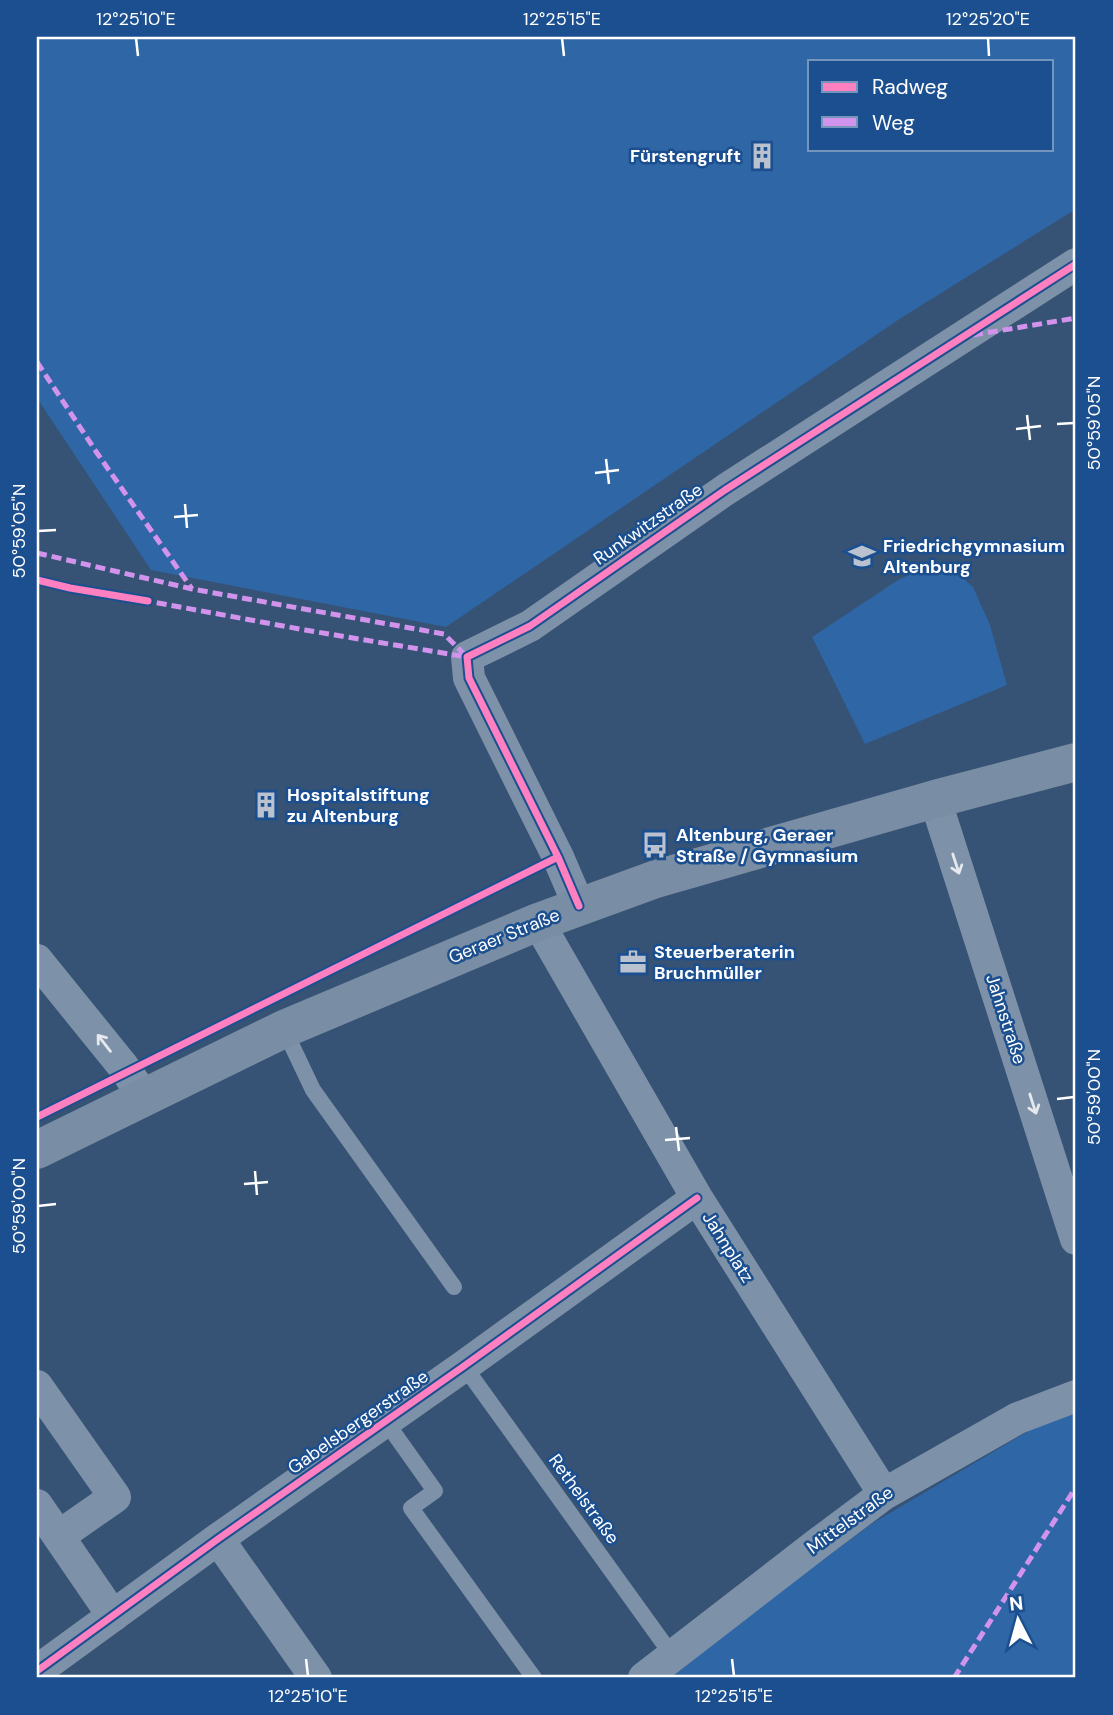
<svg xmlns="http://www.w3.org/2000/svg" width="1113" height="1715" font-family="'DM Sans',sans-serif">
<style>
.green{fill:#2f66a5;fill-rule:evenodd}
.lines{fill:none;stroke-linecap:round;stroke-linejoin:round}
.service{stroke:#7d92a8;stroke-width:16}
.minor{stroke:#7d92a8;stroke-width:32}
.secondary{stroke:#798da4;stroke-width:38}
.quiet{stroke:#d193ec;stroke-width:5;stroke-dasharray:10 5;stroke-linecap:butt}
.cycleway-casing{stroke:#1b4f8f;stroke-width:11}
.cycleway{stroke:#ff80c0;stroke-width:7}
.oneway{stroke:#e5e9ee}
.ticks{fill:none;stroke:#fff;stroke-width:2.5}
.labels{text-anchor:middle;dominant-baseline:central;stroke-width:5;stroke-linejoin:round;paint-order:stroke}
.poi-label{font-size:18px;font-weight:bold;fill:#fff;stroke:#1b4f8f;text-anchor:start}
.street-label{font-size:18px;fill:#fff;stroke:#1b4f8f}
.neatline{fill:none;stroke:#fff;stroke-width:2.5}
.ticks-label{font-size:18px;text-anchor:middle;fill:#fff}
</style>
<rect width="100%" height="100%" fill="#365274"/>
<!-- green -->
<path class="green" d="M37,37H1076V209L901,318L446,627L151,570L37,398ZM810,61H1052V149H810Z
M946,563L973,587L990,625L1007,685L865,744L812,637L898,580L925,567Z
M1076,1410V1678H671L752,1612L873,1523L1042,1423Z"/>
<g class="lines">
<!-- service -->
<path class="service" d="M284,1029L313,1090L454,1287
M464,1366L672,1655
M386,1422L435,1491L411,1508L534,1678"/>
<!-- minor -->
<path class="minor" d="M935,799L1076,1239
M579,906L558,857L469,678L467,657L530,626L725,490L1076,264
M538,922L697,1198L884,1494
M37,960L122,1065L145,1098
M37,1386L115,1497L59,1536
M37,1505L113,1616
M218,1539L316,1678
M37,1671L218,1539L464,1366L697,1198
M644,1678L816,1545L884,1494L1018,1418L1076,1396"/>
<!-- secondary -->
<path class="secondary" d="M37,1150L284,1029L538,922L656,879L935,799L1076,762"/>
<!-- quiet -->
<path class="quiet" d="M973,335L1076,318
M37,362L97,453L192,589
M37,553L192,589L444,634L467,657
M142,600L305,630L467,657
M954,1678L1076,1487"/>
<!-- cycleway casing -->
<g class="cycleway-casing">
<path id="cycleway" d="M37,580L70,588L148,601
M579,906L558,857L469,678L467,657L530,626L725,490L1076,264
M37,1117L558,857
M37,1671L218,1539L464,1366L697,1198"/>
</g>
<!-- cycleway -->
<use href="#cycleway" class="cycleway"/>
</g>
<!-- one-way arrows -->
<defs><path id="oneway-shaft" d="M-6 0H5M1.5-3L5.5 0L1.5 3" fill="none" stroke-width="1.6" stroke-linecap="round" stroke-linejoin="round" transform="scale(1.75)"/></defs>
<g class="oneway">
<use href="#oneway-shaft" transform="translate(956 864) rotate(72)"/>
<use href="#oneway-shaft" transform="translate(104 1043) rotate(-128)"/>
<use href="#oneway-shaft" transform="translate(1033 1104) rotate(72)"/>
</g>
<!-- ticks -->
<path class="ticks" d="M136,38L138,56M562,38L564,56M988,38L989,56M1027,415L1030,440M1057,424L1074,423M1016,429L1041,426M606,459L609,484M595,473L619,470M185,504L187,528M174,517L198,515M38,531L56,530M1057,1099L1074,1097M676,1127L679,1151M665,1140L690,1138M255,1171L257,1195M244,1184L268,1182M38,1206L56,1204M306,1659L308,1676M732,1659L734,1676"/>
<!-- icons -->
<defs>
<g id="building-bare" transform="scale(2.1)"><path d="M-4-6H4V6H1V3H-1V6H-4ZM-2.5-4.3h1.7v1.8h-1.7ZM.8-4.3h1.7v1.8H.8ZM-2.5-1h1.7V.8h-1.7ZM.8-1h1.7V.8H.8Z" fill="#b9c2ce" stroke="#1b4f8f" stroke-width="2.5" paint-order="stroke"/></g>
<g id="school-bare" transform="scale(2.1)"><path d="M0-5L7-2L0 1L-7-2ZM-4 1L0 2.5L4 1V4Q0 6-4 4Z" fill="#b9c2ce" stroke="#1b4f8f" stroke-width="2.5" paint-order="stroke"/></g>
<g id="bus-bare" transform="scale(2.1)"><path d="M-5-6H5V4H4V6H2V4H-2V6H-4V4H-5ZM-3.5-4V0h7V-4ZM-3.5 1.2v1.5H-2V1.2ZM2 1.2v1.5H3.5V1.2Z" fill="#b9c2ce" stroke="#1b4f8f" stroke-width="2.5" paint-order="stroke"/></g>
<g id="office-bare" transform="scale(2.1)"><path d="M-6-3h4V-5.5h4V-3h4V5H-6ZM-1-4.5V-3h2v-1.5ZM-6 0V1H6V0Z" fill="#b9c2ce" stroke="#1b4f8f" stroke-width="2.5" paint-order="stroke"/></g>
</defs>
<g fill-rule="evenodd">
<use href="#building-bare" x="762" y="156"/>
<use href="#school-bare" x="862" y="556"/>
<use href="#building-bare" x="266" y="805"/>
<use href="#bus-bare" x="655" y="845"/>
<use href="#office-bare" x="633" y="962"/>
</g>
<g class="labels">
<!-- poi labels -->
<g class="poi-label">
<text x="741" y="156" text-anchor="end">Fürstengruft</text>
<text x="883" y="546">Friedrichgymnasium<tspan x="883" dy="21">Altenburg</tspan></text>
<text x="287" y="795">Hospitalstiftung<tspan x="287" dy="21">zu Altenburg</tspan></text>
<text x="676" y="835">Altenburg, Geraer<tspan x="676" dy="21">Straße / Gymnasium</tspan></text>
<text x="654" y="952">Steuerberaterin<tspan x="654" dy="21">Bruchmüller</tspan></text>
</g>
<!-- street labels -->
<g class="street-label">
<text transform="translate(648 524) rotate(-35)">Runkwitzstraße</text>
<text transform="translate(504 936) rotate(-22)">Geraer Straße</text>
<text transform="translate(1006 1019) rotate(72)">Jahnstraße</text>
<text transform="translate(728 1247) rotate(58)">Jahnplatz</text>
<text transform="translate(358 1422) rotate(-35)">Gabelsbergerstraße</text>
<text transform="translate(584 1499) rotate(54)">Rethelstraße</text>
<text transform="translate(850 1520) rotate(-36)">Mittelstraße</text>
</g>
</g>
<!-- border -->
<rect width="1113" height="1715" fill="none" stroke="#1b4f8f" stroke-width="77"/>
<!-- legend -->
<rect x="808" y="60" width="245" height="91" fill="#1b4f8f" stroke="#7695bc" stroke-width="2"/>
<rect x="822" y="82" width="35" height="10" fill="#ff80c0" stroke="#7695bc" stroke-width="2"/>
<text x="872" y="94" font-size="21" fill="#ffffff">Radweg</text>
<rect x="822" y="117" width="35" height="10" fill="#d193ec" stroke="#7695bc" stroke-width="2"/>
<text x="872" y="130" font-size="21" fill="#ffffff">Weg</text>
<!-- north arrow -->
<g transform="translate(1018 1620) rotate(354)" stroke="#1b4f8f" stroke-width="5" paint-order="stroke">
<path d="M0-5L12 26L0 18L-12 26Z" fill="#ffffff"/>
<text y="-10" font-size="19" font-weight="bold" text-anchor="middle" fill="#ffffff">N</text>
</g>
<rect x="38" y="38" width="1036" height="1638" class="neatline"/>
<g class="ticks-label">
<text x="136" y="25">12°25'10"E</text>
<text x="562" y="25">12°25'15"E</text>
<text x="988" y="25">12°25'20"E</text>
<text transform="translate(1094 423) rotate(-90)" y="6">50°59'05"N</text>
<text transform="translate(19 531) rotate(-90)" y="6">50°59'05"N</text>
<text transform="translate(1094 1097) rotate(-90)" y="6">50°59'00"N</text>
<text transform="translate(19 1206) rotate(-90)" y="6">50°59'00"N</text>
<text x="308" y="1702">12°25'10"E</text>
<text x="734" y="1702">12°25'15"E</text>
</g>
</svg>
